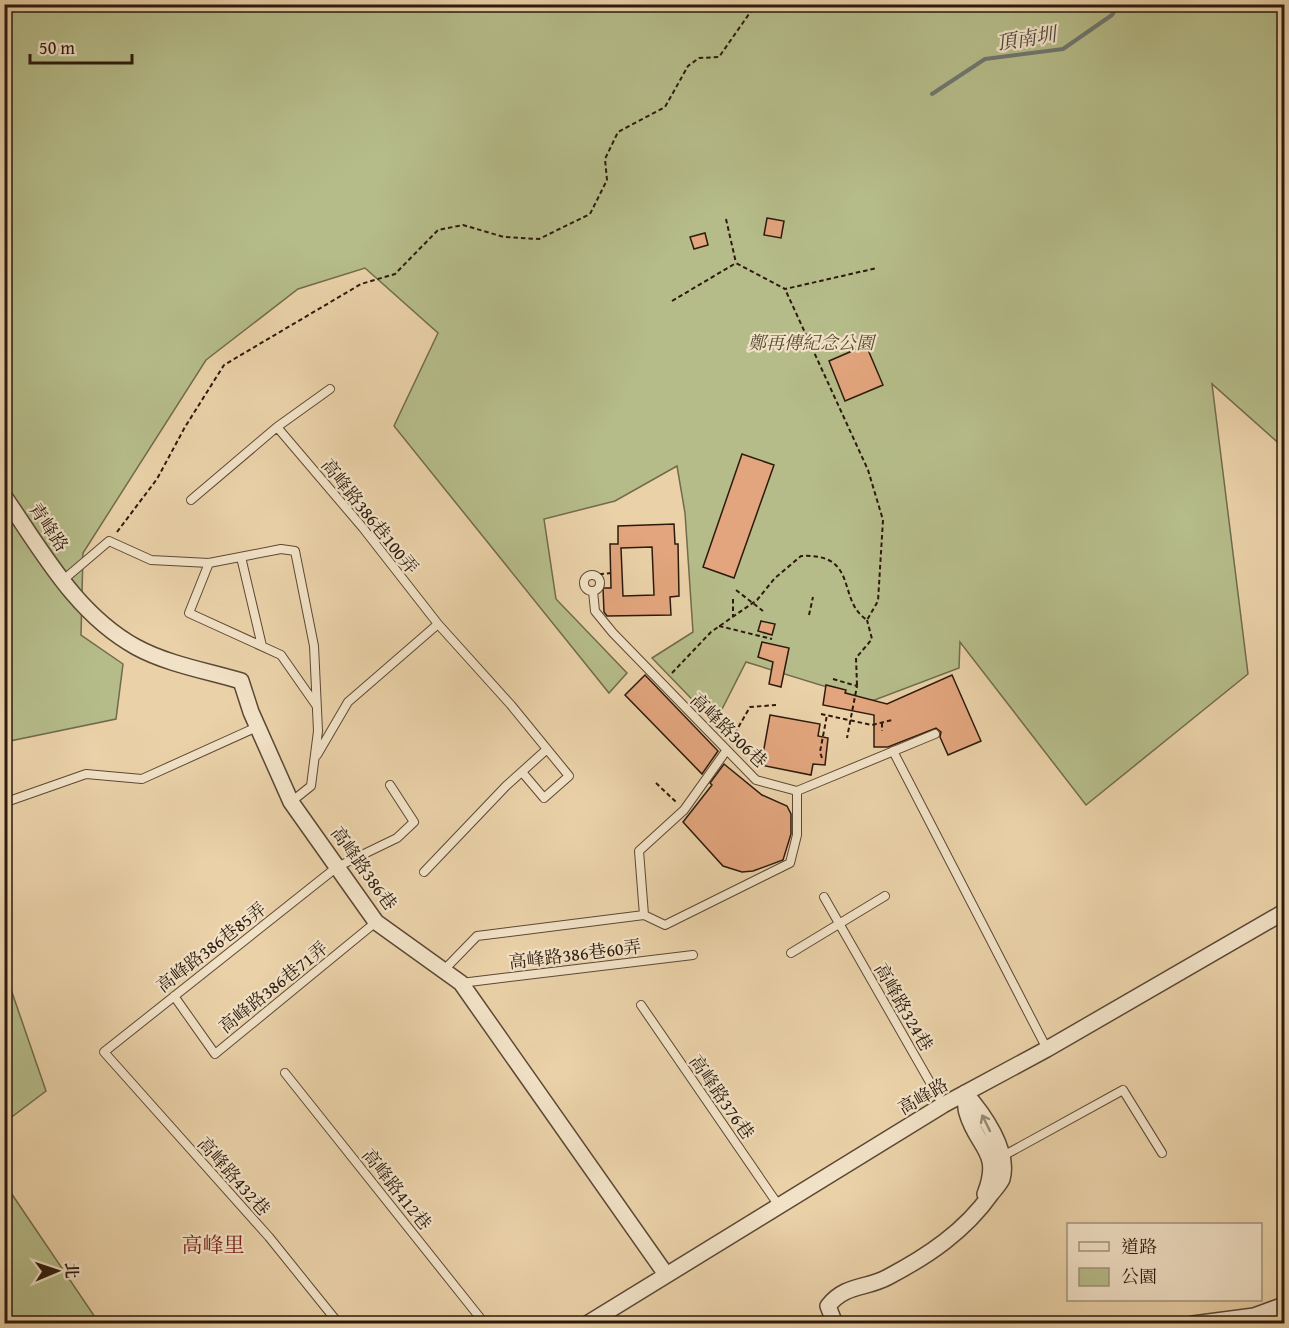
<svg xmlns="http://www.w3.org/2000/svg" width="1289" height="1328" font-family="'Gentium Book Plus','Noto Serif TC',serif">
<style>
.green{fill:#b5bc89;stroke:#716b4b;stroke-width:1.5}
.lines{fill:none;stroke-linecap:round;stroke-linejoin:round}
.stream{stroke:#6e776f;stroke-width:4}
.building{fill:#e2a57d;stroke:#2d1a0d;stroke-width:1.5;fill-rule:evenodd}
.service-casing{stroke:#5c4834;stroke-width:10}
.minor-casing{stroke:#5c4834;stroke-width:18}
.path{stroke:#2d1a0d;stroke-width:2;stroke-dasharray:4.5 3;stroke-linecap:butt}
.service{stroke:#f1e1c6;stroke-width:8}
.minor{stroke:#f1e1c6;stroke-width:15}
.oneway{stroke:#998773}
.labels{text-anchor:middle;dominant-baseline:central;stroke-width:4.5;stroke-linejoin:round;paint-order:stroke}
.park-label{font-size:18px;font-style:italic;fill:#564b32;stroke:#f1e1c6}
.street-label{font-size:18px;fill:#2d1a0d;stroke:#f1e1c6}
.water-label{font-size:20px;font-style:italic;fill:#4e483e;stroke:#f1e1c6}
.quarter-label{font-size:21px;fill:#7a1f14;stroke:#f1e1c6}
</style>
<rect width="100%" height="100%" fill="#ead1a8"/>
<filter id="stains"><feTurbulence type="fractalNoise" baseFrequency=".00333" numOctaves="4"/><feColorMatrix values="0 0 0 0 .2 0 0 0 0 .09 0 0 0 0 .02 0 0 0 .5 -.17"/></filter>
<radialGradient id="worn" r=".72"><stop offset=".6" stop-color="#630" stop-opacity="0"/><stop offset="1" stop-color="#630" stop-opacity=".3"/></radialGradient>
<!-- green -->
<path class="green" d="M5,5H1284V448L1212,384L1248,674L1086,805L960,642L959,668L872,701L746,662L715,723L652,658L693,632L685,513L677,466L615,501L544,519L556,599L627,673L609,693L394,426L438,333L365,268L298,289L206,360L83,553L81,635L123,664L116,719L5,742Z
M5,972L46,1091L5,1122H4Z
M5,1184L99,1323H5Z"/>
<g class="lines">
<!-- stream -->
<path class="stream" d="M932,94L985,59L1063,49L1112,15L1119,4"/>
</g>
<!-- building -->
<path class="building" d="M767,218L784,221L781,238L764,235Z
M705,233L708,245L694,249L690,237Z
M866,345L883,385L845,401L829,361Z
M742,454L774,465L734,578L703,567Z
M674,524L675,544H678L679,596L670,597L671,615L607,616L604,612L603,588H611L610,544H618V526ZM652,547L654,595L623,596L621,548Z
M761,621L775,624L772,635L758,631Z
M762,642L789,648L781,687L769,684L773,662L758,657Z
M645,675L718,751L702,774L625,695Z
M952,675L981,741L948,755L940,737L941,732L936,728L888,747H874V715L823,705L826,685L846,690L845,693L887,704Z
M770,715L820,724L818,736L828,738L825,765L813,764L811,775L761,765Z
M724,764L762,795L787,806L791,814V834L783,860L753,871L742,872L723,866L683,822L712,785L710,783Z"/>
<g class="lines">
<!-- service casing -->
<g class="service-casing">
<path id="service" d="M277,427L363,528L438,624L511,705L569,776L544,798L522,772
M191,500L277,427L330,389
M241,557L262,646
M209,563L189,613L281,655L316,705
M584 583a8 8 0 1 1 16 0a8 8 0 1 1-16 0Z
M62,581L109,541L151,560L209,563L281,549L295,551L314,646L318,731L311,786L291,802
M593,591L595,611L613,633L756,780L797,791L935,734
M893,751L1047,1049
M317,755L348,702L438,624
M4,799L9,801L86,774L142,779L257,727
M424,872L506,786L546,750
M824,897L943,1105
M644,915L665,925L790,863L797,835V791
M791,953L885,896
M444,970L477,936L644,915L639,851L684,810L726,751
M461,983L693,955
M174,996L215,1054L376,922
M641,1005L779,1206
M285,1073L485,1324
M1003,1156L1123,1090L1162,1153
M339,1324L269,1237L104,1052L337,867L397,838L414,822L390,785"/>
</g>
<!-- minor casing -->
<g class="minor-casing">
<path id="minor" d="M4,496C42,551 76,614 136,647C167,664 207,671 241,681L251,712L291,802L376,922L461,983L665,1273
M965,1093C966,1099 965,1107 967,1113C977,1148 1002,1151 985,1194
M587,1324L943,1105L1047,1049L1284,912
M835,1324L828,1306C845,1284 866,1289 888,1277C928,1256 965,1231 991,1194C994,1190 1000,1184 1002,1179C1010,1151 983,1113 965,1093
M1193,1324L1254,1316L1284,1305"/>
</g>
<!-- path -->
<path class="path" d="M726,219L736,263
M672,301L736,263L785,289L877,268
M117,532L157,479L185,427L224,365L361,284L395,274L438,230L463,225L504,237L539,239L590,214L607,180L605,159L618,132L665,107L688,66L699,58L719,57L756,4
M592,575L611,573
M736,590L763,611
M733,599V616
M809,615L813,597
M719,626L772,639
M672,673L711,632L757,600L775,578L801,556C860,553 836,600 867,620L878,601L883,520L868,470L785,289
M833,679L857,686L847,738
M857,685L856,658L872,639L867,620
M821,714L872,725L892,720
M882,723V731
M731,740L750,707L776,705
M822,758L820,752L827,715
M656,783L676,802"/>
<!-- service -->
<use href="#service" class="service"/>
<!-- minor -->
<use href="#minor" class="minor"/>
</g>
<!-- one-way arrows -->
<defs><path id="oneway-shaft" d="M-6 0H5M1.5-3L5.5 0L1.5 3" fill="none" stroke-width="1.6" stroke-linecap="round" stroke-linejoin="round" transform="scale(1.5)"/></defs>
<use class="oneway" href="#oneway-shaft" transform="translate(986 1123) rotate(-116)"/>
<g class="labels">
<!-- park labels -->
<g class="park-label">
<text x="811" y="342">鄭再傳紀念公園</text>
</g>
<!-- street labels -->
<g class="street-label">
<text transform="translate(370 516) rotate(51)">高峰路386巷100弄</text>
<text transform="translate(49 527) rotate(56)">青峰路</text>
<text transform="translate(729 730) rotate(44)">高峰路306巷</text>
<text transform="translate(364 868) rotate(54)">高峰路386巷</text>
<text transform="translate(211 947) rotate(-38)">高峰路386巷85弄</text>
<text transform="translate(575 954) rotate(-7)">高峰路386巷60弄</text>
<text transform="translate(273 987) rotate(-39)">高峰路386巷71弄</text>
<text transform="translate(904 1007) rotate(60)">高峰路324巷</text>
<text transform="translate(923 1096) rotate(-30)">高峰路</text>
<text transform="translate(722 1097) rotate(55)">高峰路376巷</text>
<text transform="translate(234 1176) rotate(48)">高峰路432巷</text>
<text transform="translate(397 1189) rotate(51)">高峰路412巷</text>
</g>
<!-- water labels -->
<g class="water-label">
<text transform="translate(1026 38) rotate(-9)">頂南圳</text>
</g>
<!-- quarter labels -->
<g class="quarter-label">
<text x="213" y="1244">高峰里</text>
</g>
</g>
<!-- margin -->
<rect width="1289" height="1328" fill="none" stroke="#ead1a8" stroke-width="24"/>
<rect x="6" y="6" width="1277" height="1316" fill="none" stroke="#2d1a0d" stroke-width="3"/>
<rect x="12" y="12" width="1265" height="1304" fill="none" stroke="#2d1a0d" stroke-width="1.5"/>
<!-- legend -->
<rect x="1067" y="1223" width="195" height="78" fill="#f1e1c6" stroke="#a3917c" stroke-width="1.5"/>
<rect x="1079" y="1242" width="30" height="9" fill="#f1e1c6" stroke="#a3917c" stroke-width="1.5"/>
<text x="1121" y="1253" font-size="18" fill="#2d1a0d">道路</text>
<rect x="1079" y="1268" width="30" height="18" fill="#b5bc89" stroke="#a3917c" stroke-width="1.5"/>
<text x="1121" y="1283" font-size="18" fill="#2d1a0d">公園</text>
<!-- north arrow -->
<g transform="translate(57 1271) rotate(88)" stroke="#f1e1c6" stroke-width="4.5" paint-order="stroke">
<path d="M0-4.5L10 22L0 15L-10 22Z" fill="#2d1a0d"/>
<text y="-9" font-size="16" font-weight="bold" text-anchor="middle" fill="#2d1a0d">北</text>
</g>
<!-- scale -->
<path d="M30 54v9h102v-9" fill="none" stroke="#2d1a0d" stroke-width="3"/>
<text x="39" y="54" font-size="18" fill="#2d1a0d" stroke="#f1e1c6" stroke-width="4.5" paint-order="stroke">50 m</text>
<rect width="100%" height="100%" filter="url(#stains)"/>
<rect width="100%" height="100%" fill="url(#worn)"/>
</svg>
